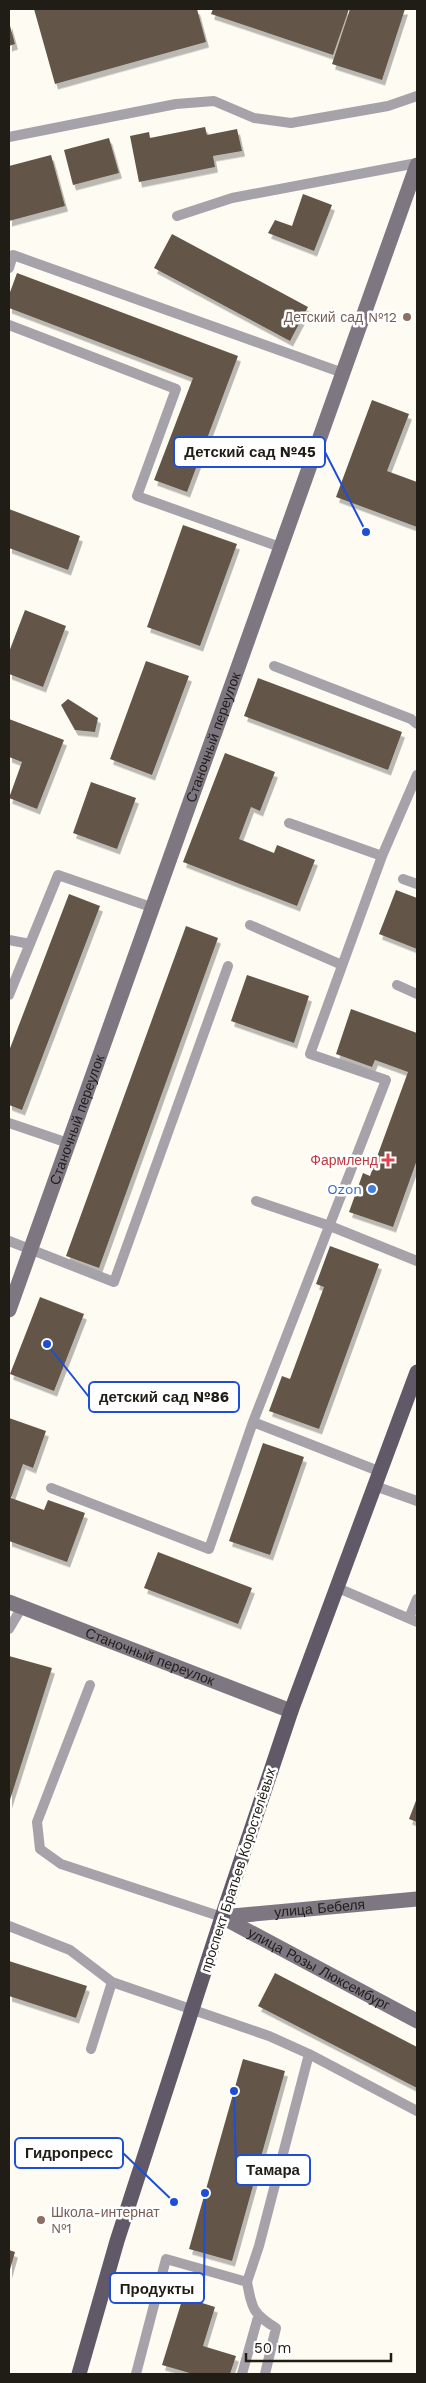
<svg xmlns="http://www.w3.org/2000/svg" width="426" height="2383" font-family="'Work Sans',sans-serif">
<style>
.building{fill:#635648;filter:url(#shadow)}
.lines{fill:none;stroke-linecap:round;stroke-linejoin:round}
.lane{stroke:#a6a2aa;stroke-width:10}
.secondary{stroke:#7e7782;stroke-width:15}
.primary{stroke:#615967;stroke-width:15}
.education-dot{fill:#8d6e63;stroke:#fff;stroke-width:2}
.health-dot{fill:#e0444e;stroke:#fff;stroke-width:2}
.shop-dot{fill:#3f7fe0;stroke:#fff;stroke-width:2}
.labels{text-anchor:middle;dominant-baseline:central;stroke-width:5;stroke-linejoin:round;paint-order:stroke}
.education-label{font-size:14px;fill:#785e54;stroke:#fff;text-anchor:end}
.street-label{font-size:14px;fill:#201d16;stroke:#fff}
.health-label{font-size:14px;fill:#be3a42;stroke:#fff;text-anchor:end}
.shop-label{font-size:14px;fill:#366cbe;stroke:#fff;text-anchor:end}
.leader{fill:none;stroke:#1d4ed8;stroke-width:2}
.callout-dot{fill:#1d4ed8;stroke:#fff;stroke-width:2}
.callout{fill:#fff;stroke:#1d4ed8;stroke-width:2}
.callout-label{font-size:15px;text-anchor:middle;font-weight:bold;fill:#201d16}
</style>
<defs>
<filter id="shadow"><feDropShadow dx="3" dy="5.5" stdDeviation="0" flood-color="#0004"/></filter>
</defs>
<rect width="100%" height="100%" fill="#fefbf3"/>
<!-- building -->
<path class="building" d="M34,9H197L206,42L55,84Z
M213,9H349L333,55L211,14Z
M350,9H405L382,80L332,64Z
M9,22L15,44L9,46Z
M205,127L207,135L237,129L242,151L213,156L215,167L139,182L130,136L149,132L150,138Z
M109,138L119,173L73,185L64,150Z
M51,155L65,206L9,221V166Z
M303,194L332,205L314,251L268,233L275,220L292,226Z
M172,234L308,307L290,341L154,268Z
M17,273L238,356L187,492L154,480L193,378L9,308V295Z
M372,400L409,414L387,471L417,482V527L336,497Z
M9,509L80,536L68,570L9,548Z
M183,525L237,544L200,646L147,627Z
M25,610L66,626L43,687L9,674V652Z
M146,661L189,676L152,775L110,759Z
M258,678L402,732L388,770L244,716Z
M68,699L98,718L95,732L75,730L61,705Z
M9,719L64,740L37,809L9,798L22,762L9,757Z
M225,753L275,772L260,811L251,807L239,839L274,853L277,845L315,860L297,906L183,862Z
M91,782L136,798L117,849L73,833Z
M396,890L417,898V949L379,934Z
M69,894L100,906L22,1110L9,1105V1051Z
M186,926L218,938L99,1268L66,1256Z
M247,975L309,996L294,1043L231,1021Z
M351,1009L417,1033V1160L393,1227L349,1212L363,1173L370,1176L408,1072L375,1060L372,1067L336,1054Z
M330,1246L379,1264L319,1429L269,1411L282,1376L290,1379L324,1287L316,1284Z
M40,1297L84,1314L54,1391L10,1374Z
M9,1418L46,1431L33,1468L23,1464L11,1498L44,1510L48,1500L85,1513L67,1562L9,1541Z
M263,1443L304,1457L270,1555L229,1541Z
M158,1552L252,1588L238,1624L144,1588Z
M9,1656L52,1668L9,1803Z
M417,1798V1822L409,1819Z
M9,1961L87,1986L76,2018L9,1996Z
M275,1973L417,2047V2088L258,2006Z
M243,2059L285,2071L232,2261L189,2249Z
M9,2250L15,2252L9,2273Z
M183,2297L215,2307L203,2346L236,2356L230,2374H193L162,2365Z"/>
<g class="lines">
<!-- lane -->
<path class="lane" d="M9,137L176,104L214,101L254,118L291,123L388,106L417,96
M177,216L232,198L417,163
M9,268L13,255L343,373
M9,325L176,389L137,496L280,547
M274,666L411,719L417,724
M289,823L382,856
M403,879L417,884
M250,925L342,965
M9,940L30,944
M397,985L417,994
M9,995L58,875L151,907
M9,1123L68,1143
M256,1201L330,1226L417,1261
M9,1241L114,1282L228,966
M253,1422L381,1472
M375,1486L417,1501
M51,1488L209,1549L253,1422L386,1080L310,1054L382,856L417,775
M338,1588L417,1622
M409,1618L417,1599
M9,1629L22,1607
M90,1685L37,1822L40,1849L61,1864L222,1917
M9,1926L70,1950L112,1982L269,2036L309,2054L417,2111
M91,2049L112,1982
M247,2282L259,2246L309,2054
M136,2374L166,2259L247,2282C252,2309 253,2314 276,2328L265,2374
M242,2374L258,2317"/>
<!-- secondary -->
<g class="secondary">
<path id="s1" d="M9,1310L417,165"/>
<path id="s2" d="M9,1602L291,1711"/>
<path id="s3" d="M222,1917L417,2021"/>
<path id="s4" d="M222,1917L417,1899"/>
</g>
<!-- primary -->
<path class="primary" d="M79,2374L117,2241L222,1917L291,1711L417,1372"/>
</g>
<!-- markers -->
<g class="education-dot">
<circle cx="407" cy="317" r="5"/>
<circle cx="41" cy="2220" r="5"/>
</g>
<path class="health-dot" d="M385.5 1152.5h5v5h5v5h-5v5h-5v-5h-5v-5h5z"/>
<circle class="shop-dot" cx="372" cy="1189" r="5"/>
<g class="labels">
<!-- education labels -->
<g class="education-label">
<text x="397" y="317">Детский сад №12</text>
<text x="51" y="2212" text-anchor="start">Школа-интернат<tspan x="51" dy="16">№1</tspan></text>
</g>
<!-- street labels -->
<g class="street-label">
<text stroke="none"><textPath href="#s1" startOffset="608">Станочный переулок</textPath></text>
<text stroke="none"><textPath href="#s1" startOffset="202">Станочный переулок</textPath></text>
<text stroke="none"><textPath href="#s2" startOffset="151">Станочный переулок</textPath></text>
<text transform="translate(238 1870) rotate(-72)">проспект Братьев Коростелёвых</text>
<text stroke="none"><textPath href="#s4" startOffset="98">улица Бебеля</textPath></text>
<text stroke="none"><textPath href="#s3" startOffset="110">улица Розы Люксембург</textPath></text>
</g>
<!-- health labels -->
<g class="health-label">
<text x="378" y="1160">Фармленд</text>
</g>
<!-- shop labels -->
<g class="shop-label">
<text x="362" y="1189">Ozon</text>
</g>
</g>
<!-- callouts -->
<path class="leader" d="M366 532L325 452M47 1344L89 1397M174 2202L123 2153M234 2091L236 2170M205 2193L204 2288"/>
<g class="callout-dot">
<circle cx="366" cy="532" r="5"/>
<circle cx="47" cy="1344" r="5"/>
<circle cx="174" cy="2202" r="5"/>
<circle cx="234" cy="2091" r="5"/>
<circle cx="205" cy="2193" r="5"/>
</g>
<g class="callout">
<rect x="174" y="437" width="151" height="30" rx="5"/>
<rect x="89" y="1382" width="150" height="30" rx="5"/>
<rect x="15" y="2138" width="108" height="30" rx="5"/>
<rect x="236" y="2155" width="74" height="30" rx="5"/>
<rect x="110" y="2273" width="94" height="30" rx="5"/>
</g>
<g class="callout-label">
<text x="250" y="457">Детский сад №45</text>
<text x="164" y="1402">детский сад №86</text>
<text x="69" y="2158">Гидропресс</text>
<text x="273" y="2175">Тамара</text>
<text x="157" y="2294">Продукты</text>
</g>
<!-- border -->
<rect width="426" height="2383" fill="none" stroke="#201d16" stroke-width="20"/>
<!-- scale -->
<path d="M246 2353v8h145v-8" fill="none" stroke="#201d16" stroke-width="2.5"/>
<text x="254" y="2353" font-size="15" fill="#201d16" stroke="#ffffff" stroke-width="4" paint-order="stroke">50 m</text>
</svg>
